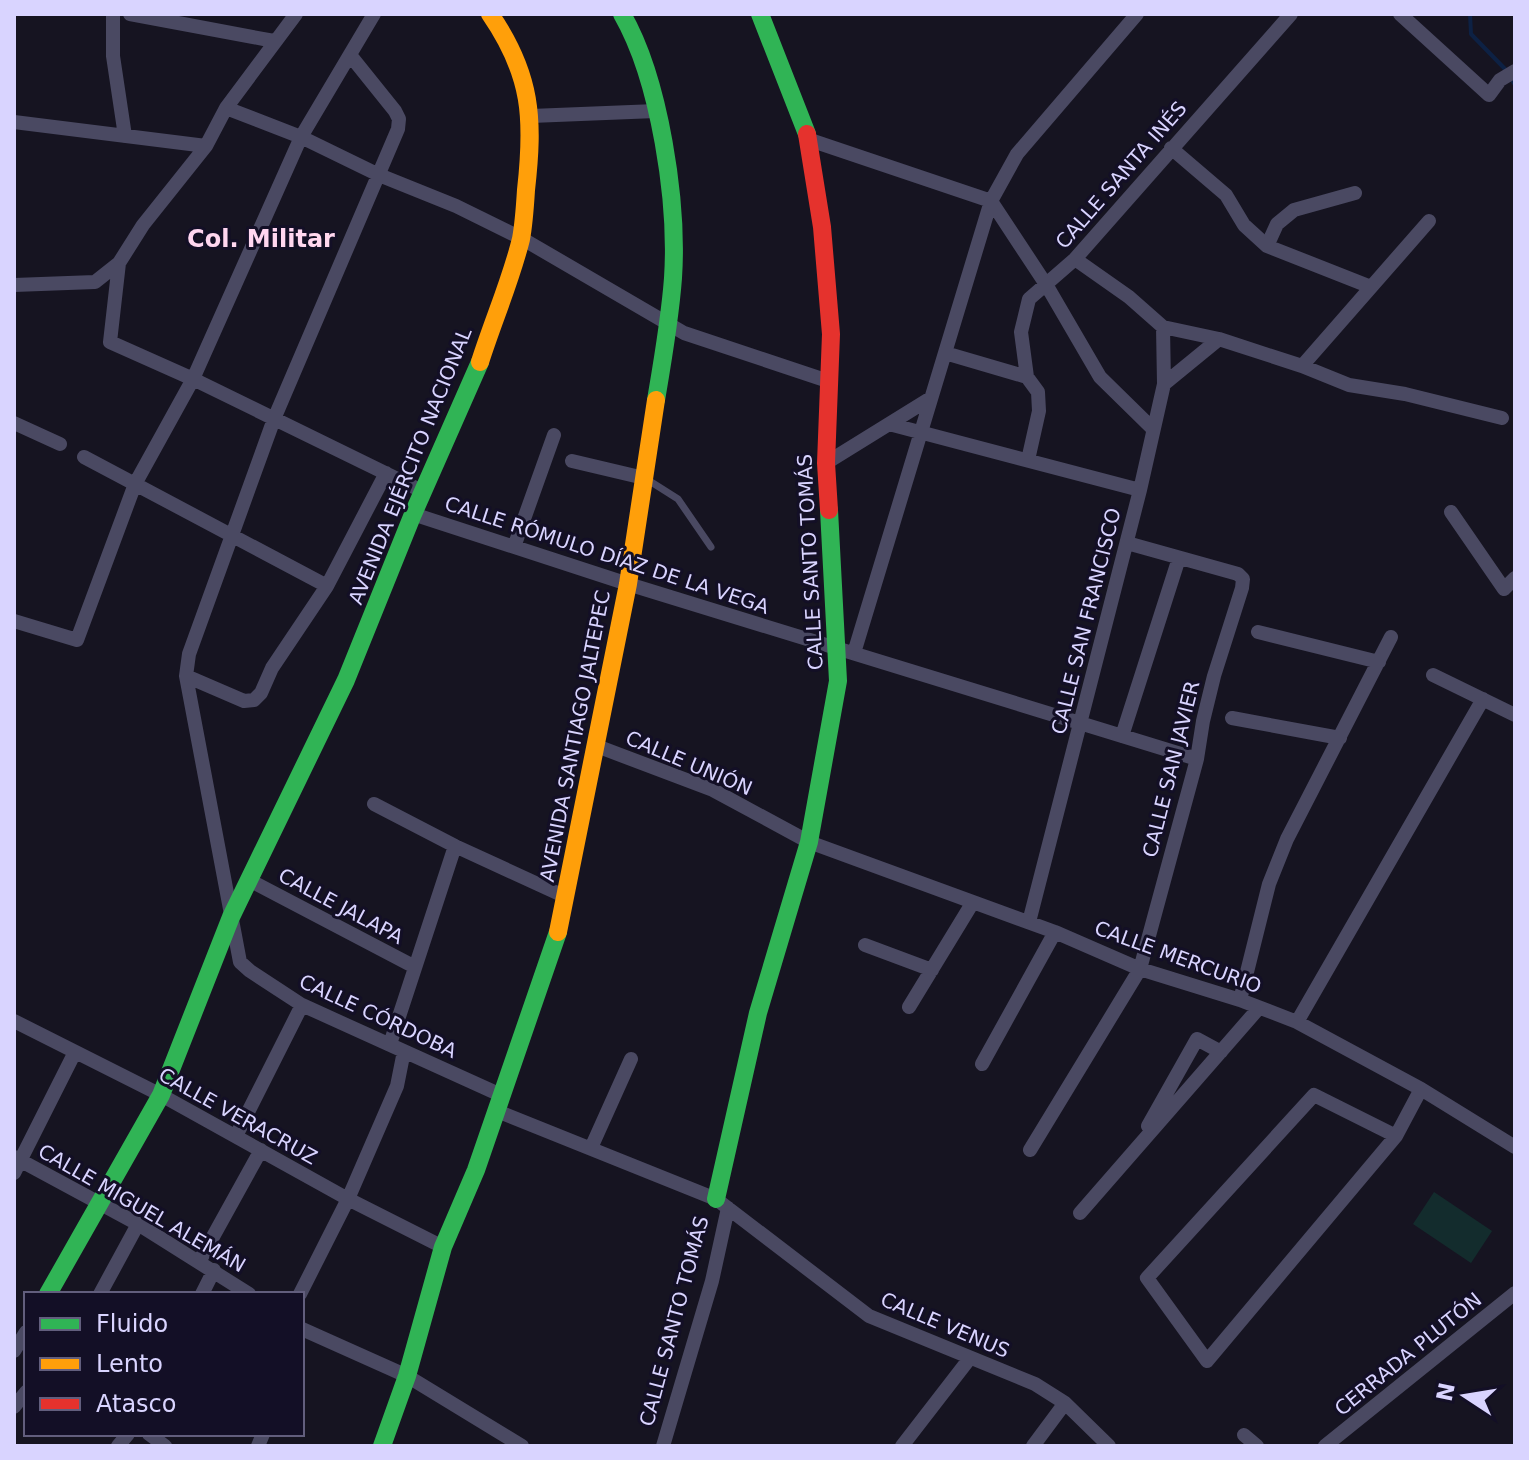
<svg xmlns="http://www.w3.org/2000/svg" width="1529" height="1460" font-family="'DejaVu Sans',sans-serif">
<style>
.green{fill:#132c2d}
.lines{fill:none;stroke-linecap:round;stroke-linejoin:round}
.stream{stroke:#0d2144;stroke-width:4}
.lane{stroke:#4a4962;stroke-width:7}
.street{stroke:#4a4962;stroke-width:14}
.fast{stroke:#30b455;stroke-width:18}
.slow{stroke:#ff9f0a;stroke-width:18}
.jam{stroke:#e5322d;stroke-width:18}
.labels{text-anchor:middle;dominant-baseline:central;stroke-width:6;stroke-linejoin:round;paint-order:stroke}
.street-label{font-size:20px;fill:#d9d4ff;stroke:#130f26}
.quarter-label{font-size:24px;font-weight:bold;fill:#ffd6f0;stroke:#130f26}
</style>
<rect width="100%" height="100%" fill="#161421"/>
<!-- green -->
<path class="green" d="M1434,1192L1492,1231L1471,1263L1413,1224Z"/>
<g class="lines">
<!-- stream -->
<path class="stream" d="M1470,14L1471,34L1506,70L1515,85"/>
<!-- lane -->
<path class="lane" d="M648,480L678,499L711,547"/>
<!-- street -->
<path class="street" d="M113,14V56L125,136
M130,14L274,41
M1400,14L1489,95L1500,80L1515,71
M350,55L395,111L399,119L398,129L274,419L189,654L186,676L240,962L250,971L302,1005L503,1096
M226,108L301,137L379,175L456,206L521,238L684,333L828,381
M531,116L656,111
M14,122L206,146
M810,140L991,201L1047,286L1100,377L1152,428
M1171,148L1226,195L1244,225L1267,246L1371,287
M1267,246L1277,224L1294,210L1355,193
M1075,259L1129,297L1163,327L1219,339L1302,366L1349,385L1405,394L1502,418
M119,263L110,342L193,379L424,492
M14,285L95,282L119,263L143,225L206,146L226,108L296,14
M945,353L1027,377
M1302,366L1429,221
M1164,384L1219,339
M14,423L60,444
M889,424L1140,490
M84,457L327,586
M1028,460L1039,411L1038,392L1027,377L1021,332L1029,299L1075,259L1291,14
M572,461L644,478
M826,463L931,398
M1451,512L1504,589L1515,578
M413,514L628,584L1197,759
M514,547L554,435
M14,621L77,640L135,484L193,379L301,137L374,14
M1258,632L1379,662
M854,653L991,201L1017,154L1137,14
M1433,675L1515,715
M186,676L244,701L254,700L261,693L272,668L327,586L386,473
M1232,718L1340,738
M1122,736L1179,558
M594,745L713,790L809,842L1055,932L1140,969L1240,1000L1297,1022L1421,1089L1515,1147
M374,804L455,846L566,897
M249,880L415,967
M1029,922L1140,490L1164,384L1163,327
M865,945L932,970
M1240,1000L1269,884L1287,839L1391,637
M909,1007L973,902
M14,1021L161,1095L348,1199L443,1247
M1297,1022L1483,699
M390,1044L455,846
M982,1064L1055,932
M497,1111L716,1199L869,1316L1035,1384L1065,1403L1109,1446
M1148,1126L1197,1039L1221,1052
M236,1136L302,1005
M1396,1136L1314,1095L1147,1278L1207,1361L1396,1136L1421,1089
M591,1148L631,1059
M1030,1150L1140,969L1197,759L1203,721L1214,676L1242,588L1243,579L1238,574L1127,543
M14,1157L138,1224L249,1294
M14,1173L75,1052
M1080,1213L1258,1009
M199,1262L261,1150
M100,1294L138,1224
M202,1294L214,1270
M300,1294L348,1199L397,1086L404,1051
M302,1329L407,1376L522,1446
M14,1351L26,1332
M14,1407L26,1392
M149,1434L165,1446
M1244,1435L1257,1446
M118,1446L128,1434
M258,1446L263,1434
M663,1446L712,1281L728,1208
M902,1446L970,1358
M1033,1446L1065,1403
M1325,1446L1515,1293"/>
<!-- fast -->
<path class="fast" d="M622,14C660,80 678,202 673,278C670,319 663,359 656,400
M760,14L807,134
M716,1199L758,1013L809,842L838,681L829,510
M48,1294L161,1095L231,917L346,680L413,514L480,362
M382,1446L407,1376L443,1247L476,1170L558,932"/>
<!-- slow -->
<path class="slow" d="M480,362C493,321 511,280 521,239C524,223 525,206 526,190C534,119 532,75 490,14
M558,932L628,584L656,400"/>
<!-- jam -->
<path class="jam" d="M807,134L822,227L831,334L826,463L829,510"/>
</g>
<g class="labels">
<!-- street labels -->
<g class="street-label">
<text transform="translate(1121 175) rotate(-49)">CALLE SANTA INÉS</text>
<text transform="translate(410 466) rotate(-68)">AVENIDA EJÉRCITO NACIONAL</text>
<text transform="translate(607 555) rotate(18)">CALLE RÓMULO DÍAZ DE LA VEGA</text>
<text transform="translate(810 562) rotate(-93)">CALLE SANTO TOMÁS</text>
<text transform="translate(1086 621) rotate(-76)">CALLE SAN FRANCISCO</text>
<text transform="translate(575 736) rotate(-79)">AVENIDA SANTIAGO JALTEPEC</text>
<text transform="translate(689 763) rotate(23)">CALLE UNIÓN</text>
<text transform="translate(1171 769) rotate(-76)">CALLE SAN JAVIER</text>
<text transform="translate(341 906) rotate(28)">CALLE JALAPA</text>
<text transform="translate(1178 957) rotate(20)">CALLE MERCURIO</text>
<text transform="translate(378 1016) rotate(25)">CALLE CÓRDOBA</text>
<text transform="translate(238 1116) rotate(29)">CALLE VERACRUZ</text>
<text transform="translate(142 1208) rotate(30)">CALLE MIGUEL ALEMÁN</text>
<text transform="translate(674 1321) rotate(-75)">CALLE SANTO TOMÁS</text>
<text transform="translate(945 1325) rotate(23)">CALLE VENUS</text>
<text transform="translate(1408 1354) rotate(-39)">CERRADA PLUTÓN</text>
</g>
<!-- quarter labels -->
<g class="quarter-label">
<text x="261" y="239">Col. Militar</text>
</g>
</g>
<!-- border -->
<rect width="1529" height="1460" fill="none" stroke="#d9d4ff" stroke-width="32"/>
<!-- legend -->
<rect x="24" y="1292" width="280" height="144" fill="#130f26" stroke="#625e7d" stroke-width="2"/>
<rect x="40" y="1318" width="40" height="12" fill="#30b455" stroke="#625e7d" stroke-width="2"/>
<text x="96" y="1332" font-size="24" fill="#d9d4ff">Fluido</text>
<rect x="40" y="1358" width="40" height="12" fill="#ff9f0a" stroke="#625e7d" stroke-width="2"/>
<text x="96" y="1372" font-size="24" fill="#d9d4ff">Lento</text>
<rect x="40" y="1398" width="40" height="12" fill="#e5322d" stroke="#625e7d" stroke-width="2"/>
<text x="96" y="1412" font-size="24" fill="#d9d4ff">Atasco</text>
<!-- north arrow -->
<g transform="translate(1465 1396) rotate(282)" stroke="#130f26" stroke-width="6" paint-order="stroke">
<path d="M0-6L14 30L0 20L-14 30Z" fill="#d9d4ff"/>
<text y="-12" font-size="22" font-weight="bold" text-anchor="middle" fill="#d9d4ff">N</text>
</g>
</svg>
